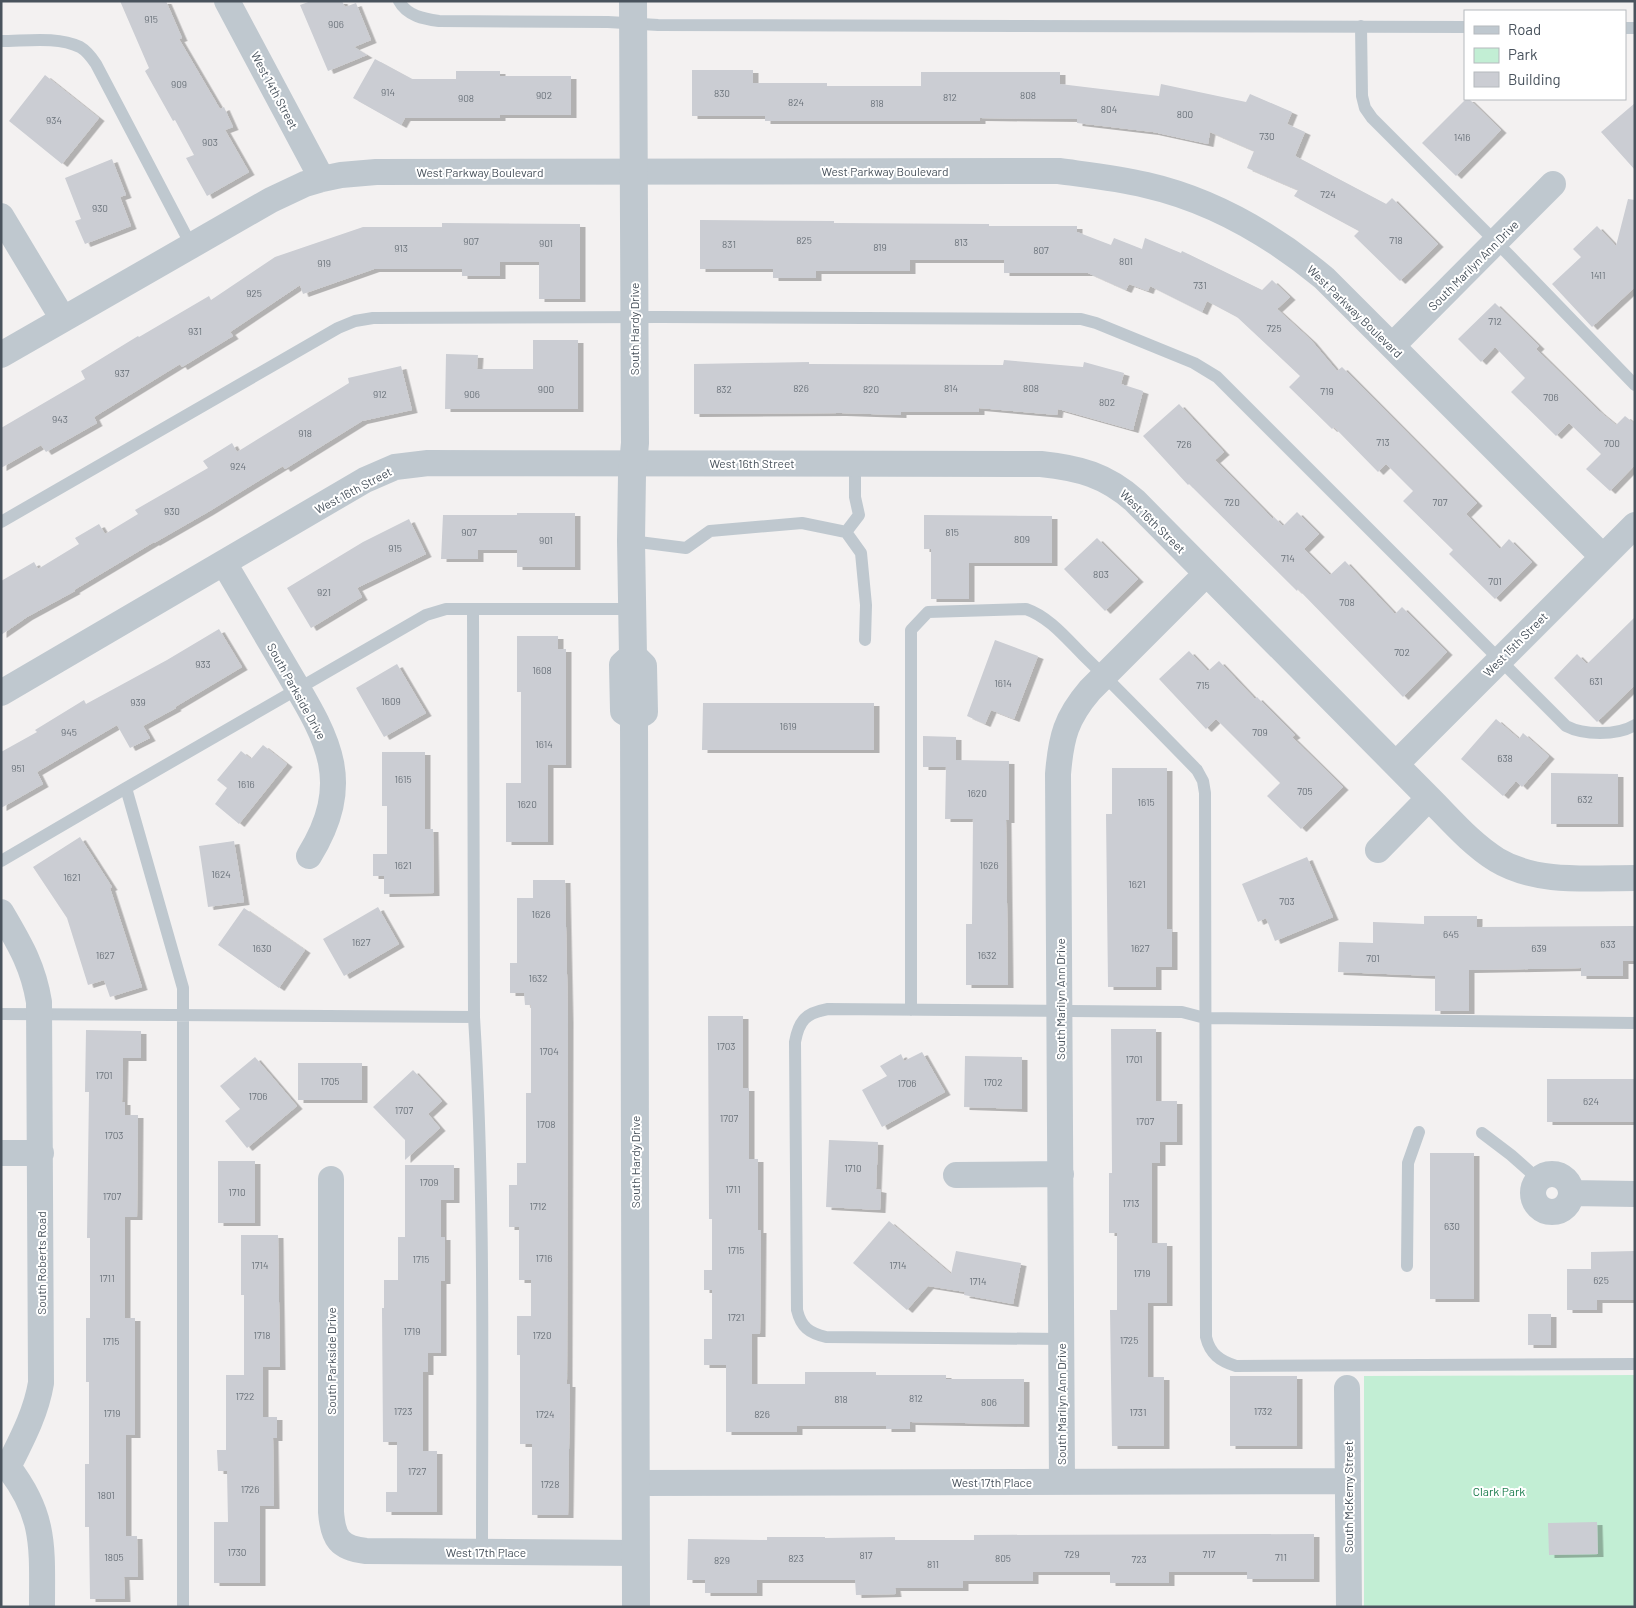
<svg xmlns="http://www.w3.org/2000/svg" width="1636" height="1608" font-family="Barlow,sans-serif">
<style>
.green{fill:#c2eed4}
.building{fill:#cbcdd3;filter:url(#shadow)}
.lines{fill:none;stroke-linecap:round;stroke-linejoin:round}
.service{stroke:#bfc8cf;stroke-width:12}
.minor{stroke:#bfc8cf;stroke-width:26}
.tertiary{stroke:#bfc8cf;stroke-width:28}
.labels{text-anchor:middle;dominant-baseline:central;stroke-width:4;stroke-linejoin:round;paint-order:stroke}
.number-label{font-size:10px;fill:#6a727a}
.street-label{font-size:12px;fill:#49535d;stroke:#fff}
.park-label{font-size:12px;fill:#1c7d4e;stroke:#fff}
</style>
<defs>
<filter id="shadow"><feDropShadow dx="5.5" dy="3" stdDeviation="0" flood-color="#0004"/></filter>
</defs>
<rect width="100%" height="100%" fill="#f3f1f1"/>
<!-- green -->
<path class="green" d="M1635,1375V1607H1364V1376Z"/>
<!-- building -->
<path class="building" d="M120,1H166L182,38L179,39L220,109L224,107L233,127L225,130L249,172L207,196L186,158L194,155L175,120L173,121L145,71L149,68Z
M311,1H342L345,7L356,3L371,40L354,47L367,55L328,71L300,5Z
M375,59L412,79H456V71H500V76H571V115H500V118H405L401,125L353,98Z
M692,70H753V83H827V86H921V72H1060V84L1159,96L1161,84L1246,102L1250,94L1292,112L1287,124L1305,132L1295,156L1386,204L1392,198L1438,244L1400,281L1354,236L1359,231L1294,196L1298,190L1247,168L1254,151L1210,132L1208,144L1153,132L1077,123V119L980,118V121H765V116H692Z
M45,75L99,118L62,164L9,121Z
M1466,99H1469L1501,130L1456,176L1422,143Z
M1635,103V170L1601,132Z
M112,159L126,195L120,197L131,226L85,244L75,221L81,219L65,178Z
M1628,199L1635,200V287L1592,327L1552,284L1581,257L1573,249L1597,226L1616,246Z
M700,220L834,221V223L989,224V226H1077V232L1111,245L1114,238L1142,249L1145,238L1181,253L1182,251L1262,290L1272,280L1290,297L1277,309L1311,340L1337,371L1342,367L1477,503L1466,514L1500,549L1509,539L1532,562L1495,599L1449,554L1453,550L1403,501L1413,491L1386,464L1378,472L1334,427L1332,429L1289,387L1300,376L1237,317L1207,301L1202,312L1150,286L1148,291L1129,284L1126,290L1088,273H1004V260H910V271H816V278H773V269H700Z
M442,223L580,224V299H539V262H500V276H462V269H374L303,294L300,285L230,332L233,336L182,367L180,364L94,417L97,423L46,452L41,445L1,468V428L85,379L81,371L138,336L139,337L209,296L211,300L275,257L363,227H442Z
M1495,303L1539,346L1536,349L1599,411L1616,425L1625,416L1635,424V465L1610,491L1586,469L1601,454L1569,423L1556,436L1511,392L1525,378L1495,347L1481,362L1458,339Z
M533,340H578V409H445L446,354L478,355L477,369H533Z
M1004,360L1083,367L1084,362L1124,373L1121,384L1143,391L1133,430L1058,409L1057,415L979,408V412H901V415L841,413L694,414V364L809,362V364L1003,365Z
M401,366L412,410L362,421L285,469L283,466L208,512L154,543V542L74,590L75,591L27,617L1,635V581L34,562L38,569L79,544L75,538L99,524L105,534L138,514L135,510L208,468L203,461L232,443L237,452L349,383L348,378Z
M1179,404L1224,452L1215,460L1273,519L1274,517L1283,526L1297,512L1319,534L1304,549L1330,575L1345,561L1395,614L1402,607L1447,652L1403,697L1298,589L1297,591L1189,484L1188,485L1143,436Z
M517,513H575V567H517V550H478V559H441L443,515H517Z
M924,515L1052,516V563H969V599H931V549H924Z
M409,519L426,554L357,588L362,597L311,628L287,588L363,542Z
M1097,538L1138,579L1105,611L1064,569Z
M1635,617V685L1597,722L1554,678L1577,654L1587,664Z
M219,629L242,667L175,707L176,708L143,726L150,738L130,748L117,725L37,772L43,784L1,808V752L37,732L35,730L84,700L86,704L167,660Z
M517,636H558V649H566V765H548V842H506V783H521V692H517Z
M995,640L1038,656L1014,719L991,710L985,724L967,716Z
M1189,651L1208,671L1219,661L1255,699L1257,697L1295,735L1292,737L1343,787L1301,829L1267,796L1280,783L1216,719L1206,729L1159,679Z
M397,664L426,713L384,737L356,688Z
M703,703H874V750H702Z
M1496,719L1519,739L1523,733L1549,756L1522,787L1516,781L1503,796L1461,759Z
M923,736L956,737V760L1009,761V820H1006L1008,985H966V924H972L973,819H945L946,767H923Z
M263,745L287,764L239,824L215,804L227,788L217,780L241,751L251,759Z
M382,752H425V829H433L434,893L384,894V876H373V854H387V806H382Z
M1112,768H1167V929H1172V967H1156V987H1108L1106,814H1112Z
M1551,773L1618,774V824H1551Z
M80,837L112,887L110,888L142,987L110,997L104,980L88,985L67,918L33,867Z
M234,841L244,902L208,907L199,846Z
M1307,857L1333,917L1275,941L1266,918L1258,922L1242,884Z
M533,880H565L568,1020L567,1384H570L568,1515H532V1444H520V1355H517V1316H531V1280H519V1227H509V1185H517V1163H526V1093H531V1005H525L524,993H510V963H517V898H533Z
M378,907L399,944L344,976L323,939Z
M244,908L305,950L279,988L218,945Z
M1424,916H1477V927L1635,926V961H1623V976H1581V968L1469,970V1011H1435V976L1338,972L1339,942L1373,943V922L1424,924Z
M708,1016H743V1088H749V1159H758V1230H761L760,1334H752V1384H805V1372H876V1375H946V1379H1024V1424L910,1422V1429H886V1426H797V1432H726V1365H704V1339H712V1290H704V1270H712V1219H709Z
M1111,1029H1156V1101H1177V1142H1160V1163H1152V1243H1167V1303H1148V1377H1164V1446H1112L1110,1310H1117V1233H1109V1173H1112Z
M86,1030L141,1031V1058H123L122,1102H125V1115H138L137,1217H125V1318H135V1435H126V1536H137L138,1577H124L125,1599H90L89,1527H85V1464H89V1382H86V1318H90V1238H87L89,1092H85Z
M922,1052L945,1092L882,1127L862,1090L887,1076L880,1066L901,1054L904,1061Z
M965,1056L1022,1057V1109L964,1107Z
M255,1057L297,1106L247,1148L225,1121L240,1109L220,1086Z
M298,1063H362V1100H298Z
M413,1070L442,1101L428,1114L440,1128L405,1160V1140L373,1107Z
M1547,1079H1635V1122H1547Z
M829,1140L878,1142L876,1189L881,1190L880,1210L826,1207Z
M1430,1153H1474V1299H1430Z
M218,1161H255V1223H218Z
M405,1165H454V1200H441V1237H445V1281H441V1353H428V1372H423V1451H437V1512H386V1492H397V1442H383L382,1308H384V1280H398V1237H405Z
M889,1221L951,1274L956,1251L1021,1263L1013,1304L964,1295L965,1292L928,1286L907,1310L853,1263Z
M241,1235H278L280,1367H263V1417H277V1438H273L274,1506H260V1583H214V1522H228L227,1471H218L217,1450H226V1375H244V1295H241Z
M1635,1251V1300H1597V1310H1567V1269H1591V1252Z
M1528,1314H1551V1345H1528Z
M1230,1376H1297V1446H1230Z
M1597,1522L1598,1554L1549,1555L1548,1523Z
M1314,1534V1579H1247V1572H1169V1583H1110V1572H1033V1581H963V1588H895L896,1594L856,1595L855,1580H757V1593H705V1580H687L688,1539L767,1540V1537H825V1538L895,1537V1540H974V1535Z"/>
<g class="lines">
<!-- service -->
<path class="service" d="M399,1C407,16 424,19 439,21L608,22L658,25L1465,27
M1361,26L1362,96L1365,108L1372,118L1509,255L1635,385
M1625,28H1635
M1,41C26,41 57,36 80,47C87,51 92,58 96,64L191,245
M1,522L338,328L355,321L373,318L661,317L1081,319L1096,323L1194,363L1217,377L1566,726C1583,735 1617,736 1635,725
M846,532L859,515L855,497V464
M631,541L686,548L710,531L802,523L846,532L861,553L866,605L865,640
M473,609L474,1017
M1,861L126,788
M911,1010V630L928,612L1026,609C1049,617 1066,638 1083,655C1121,692 1159,731 1197,770L1203,781L1205,793L1206,1337C1210,1354 1220,1361 1236,1366L1635,1364
M1,1014L474,1017C485,1195 482,1374 482,1553
M1482,1133L1511,1155L1538,1179
M1407,1266L1408,1163L1419,1132
M1061,1339L826,1337C809,1333 801,1327 797,1310L795,1042C799,1020 806,1013 828,1009L1182,1012L1205,1018L1635,1023
M183,1607V988L126,788L426,615L446,609H633"/>
<!-- minor -->
<path class="minor" d="M227,1L322,179
M1,216L63,319
M1392,346L1553,184
M1,355L271,200L305,184L322,179L341,175L376,172L1059,171C1088,175 1117,178 1146,185C1212,200 1272,235 1324,278L1603,557
M224,563C244,597 264,631 284,665C325,735 357,778 309,856
M1,693L365,480L395,467L428,463L1041,464C1079,468 1106,475 1135,501L1429,798C1450,819 1471,844 1497,860C1537,884 1589,878 1635,878
M1396,764L1635,525
M1378,850L1429,798
M1,912C19,943 33,965 39,1002L41,1383C36,1413 22,1439 8,1467C46,1516 42,1548 42,1607
M1,1153H41
M1533 1193a19 19 0 1 1 38 0a19 19 0 1 1-38 0Z
M956,1175L1061,1174
M331,1179V1512C333,1538 339,1548 366,1551L636,1553
M1572,1193L1635,1194
M1347,1388L1349,1607
M1062,1482L1058,774C1061,737 1066,718 1090,690L1206,574
M636,1483L1348,1481"/>
<!-- tertiary -->
<path class="tertiary" d="M633,1L635,443L632,475L631,541L633,656L643,666L644,712L634,717
M633,656L623,665L624,711L634,717
M634,717L636,1607"/>
</g>
<g class="labels">
<!-- number labels -->
<g class="number-label">
<text x="151" y="19">915</text>
<text x="336" y="24">906</text>
<text x="179" y="84">909</text>
<text x="388" y="92">914</text>
<text x="722" y="93">830</text>
<text x="544" y="95">902</text>
<text x="1028" y="95">808</text>
<text x="950" y="97">812</text>
<text x="466" y="98">908</text>
<text x="796" y="102">824</text>
<text x="877" y="103">818</text>
<text x="1109" y="109">804</text>
<text x="1185" y="114">800</text>
<text x="54" y="120">934</text>
<text x="1267" y="136">730</text>
<text x="1462" y="137">1416</text>
<text x="210" y="142">903</text>
<text x="1328" y="194">724</text>
<text x="100" y="208">930</text>
<text x="804" y="240">825</text>
<text x="1396" y="240">718</text>
<text x="471" y="241">907</text>
<text x="961" y="242">813</text>
<text x="546" y="243">901</text>
<text x="729" y="244">831</text>
<text x="880" y="247">819</text>
<text x="401" y="248">913</text>
<text x="1041" y="250">807</text>
<text x="1126" y="261">801</text>
<text x="324" y="263">919</text>
<text x="1598" y="275">1411</text>
<text x="1200" y="285">731</text>
<text x="254" y="293">925</text>
<text x="1495" y="321">712</text>
<text x="1274" y="328">725</text>
<text x="195" y="331">931</text>
<text x="122" y="373">937</text>
<text x="801" y="388">826</text>
<text x="951" y="388">814</text>
<text x="1031" y="388">808</text>
<text x="546" y="389">900</text>
<text x="724" y="389">832</text>
<text x="871" y="389">820</text>
<text x="1327" y="391">719</text>
<text x="380" y="394">912</text>
<text x="472" y="394">906</text>
<text x="1551" y="397">706</text>
<text x="1107" y="402">802</text>
<text x="60" y="419">943</text>
<text x="305" y="433">918</text>
<text x="1383" y="442">713</text>
<text x="1612" y="443">700</text>
<text x="1184" y="444">726</text>
<text x="238" y="466">924</text>
<text x="1232" y="502">720</text>
<text x="1440" y="502">707</text>
<text x="172" y="511">930</text>
<text x="469" y="532">907</text>
<text x="952" y="532">815</text>
<text x="1022" y="539">809</text>
<text x="546" y="540">901</text>
<text x="395" y="548">915</text>
<text x="1288" y="558">714</text>
<text x="1101" y="574">803</text>
<text x="1495" y="581">701</text>
<text x="324" y="592">921</text>
<text x="1347" y="602">708</text>
<text x="1402" y="652">702</text>
<text x="203" y="664">933</text>
<text x="542" y="670">1608</text>
<text x="1596" y="681">631</text>
<text x="1003" y="683">1614</text>
<text x="1203" y="685">715</text>
<text x="391" y="701">1609</text>
<text x="138" y="702">939</text>
<text x="788" y="726">1619</text>
<text x="69" y="732">945</text>
<text x="1260" y="732">709</text>
<text x="544" y="744">1614</text>
<text x="1505" y="758">638</text>
<text x="18" y="768">951</text>
<text x="403" y="779">1615</text>
<text x="246" y="784">1616</text>
<text x="1305" y="791">705</text>
<text x="977" y="793">1620</text>
<text x="1585" y="799">632</text>
<text x="1146" y="802">1615</text>
<text x="527" y="804">1620</text>
<text x="403" y="865">1621</text>
<text x="989" y="865">1626</text>
<text x="221" y="874">1624</text>
<text x="72" y="877">1621</text>
<text x="1137" y="884">1621</text>
<text x="1287" y="901">703</text>
<text x="541" y="914">1626</text>
<text x="1451" y="934">645</text>
<text x="361" y="942">1627</text>
<text x="1608" y="944">633</text>
<text x="262" y="948">1630</text>
<text x="1140" y="948">1627</text>
<text x="1539" y="948">639</text>
<text x="105" y="955">1627</text>
<text x="987" y="955">1632</text>
<text x="1373" y="958">701</text>
<text x="538" y="978">1632</text>
<text x="726" y="1046">1703</text>
<text x="549" y="1051">1704</text>
<text x="1134" y="1059">1701</text>
<text x="104" y="1075">1701</text>
<text x="330" y="1081">1705</text>
<text x="993" y="1082">1702</text>
<text x="907" y="1083">1706</text>
<text x="258" y="1096">1706</text>
<text x="1591" y="1101">624</text>
<text x="404" y="1110">1707</text>
<text x="729" y="1118">1707</text>
<text x="1145" y="1121">1707</text>
<text x="546" y="1124">1708</text>
<text x="114" y="1135">1703</text>
<text x="853" y="1168">1710</text>
<text x="429" y="1182">1709</text>
<text x="733" y="1189">1711</text>
<text x="237" y="1192">1710</text>
<text x="112" y="1196">1707</text>
<text x="1131" y="1203">1713</text>
<text x="538" y="1206">1712</text>
<text x="1452" y="1226">630</text>
<text x="736" y="1250">1715</text>
<text x="544" y="1258">1716</text>
<text x="421" y="1259">1715</text>
<text x="260" y="1265">1714</text>
<text x="898" y="1265">1714</text>
<text x="1142" y="1273">1719</text>
<text x="107" y="1278">1711</text>
<text x="1601" y="1280">625</text>
<text x="978" y="1281">1714</text>
<text x="736" y="1317">1721</text>
<text x="412" y="1331">1719</text>
<text x="262" y="1335">1718</text>
<text x="542" y="1335">1720</text>
<text x="1129" y="1340">1725</text>
<text x="111" y="1341">1715</text>
<text x="245" y="1396">1722</text>
<text x="916" y="1398">812</text>
<text x="841" y="1399">818</text>
<text x="989" y="1402">806</text>
<text x="403" y="1411">1723</text>
<text x="1263" y="1411">1732</text>
<text x="1138" y="1412">1731</text>
<text x="112" y="1413">1719</text>
<text x="545" y="1414">1724</text>
<text x="762" y="1414">826</text>
<text x="417" y="1471">1727</text>
<text x="550" y="1484">1728</text>
<text x="250" y="1489">1726</text>
<text x="106" y="1495">1801</text>
<text x="237" y="1552">1730</text>
<text x="1072" y="1554">729</text>
<text x="1209" y="1554">717</text>
<text x="866" y="1555">817</text>
<text x="114" y="1557">1805</text>
<text x="1281" y="1557">711</text>
<text x="796" y="1558">823</text>
<text x="1003" y="1558">805</text>
<text x="1139" y="1559">723</text>
<text x="722" y="1560">829</text>
<text x="933" y="1564">811</text>
</g>
<!-- street labels -->
<g class="street-label">
<text transform="translate(275 90) rotate(62)">West 14th Street</text>
<text x="885" y="171">West Parkway Boulevard</text>
<text x="480" y="172">West Parkway Boulevard</text>
<text transform="translate(1473 265) rotate(-45)">South Marilyn Ann Drive</text>
<text transform="translate(1355 311) rotate(44)">West Parkway Boulevard</text>
<text transform="translate(634 329) rotate(-90)">South Hardy Drive</text>
<text x="752" y="463">West 16th Street</text>
<text transform="translate(353 490) rotate(-28)">West 16th Street</text>
<text transform="translate(1153 521) rotate(44)">West 16th Street</text>
<text transform="translate(1515 644) rotate(-45)">West 15th Street</text>
<text transform="translate(297 691) rotate(61)">South Parkside Drive</text>
<text transform="translate(1060 999) rotate(-90)">South Marilyn Ann Drive</text>
<text transform="translate(635 1162) rotate(-90)">South Hardy Drive</text>
<text transform="translate(41 1263) rotate(-90)">South Roberts Road</text>
<text transform="translate(331 1361) rotate(-90)">South Parkside Drive</text>
<text transform="translate(1061 1404) rotate(-90)">South Marilyn Ann Drive</text>
<text x="992" y="1482">West 17th Place</text>
<text transform="translate(1348 1497) rotate(-90)">South McKemy Street</text>
<text x="486" y="1552">West 17th Place</text>
</g>
<!-- park labels -->
<g class="park-label">
<text x="1499" y="1491">Clark Park</text>
</g>
</g>
<!-- border -->
<rect width="1636" height="1608" fill="none" stroke="#49535d" stroke-width="5"/>
<!-- legend -->
<rect x="1464" y="10" width="162" height="90" fill="#ffffff" stroke="#b6babe"/>
<rect x="1474" y="26" width="25" height="8" fill="#bfc8cf" stroke="#b6babe"/>
<text x="1508" y="35" font-size="15" fill="#49535d">Road</text>
<rect x="1474" y="48" width="25" height="15" fill="#c2eed4" stroke="#b6babe"/>
<text x="1508" y="60" font-size="15" fill="#49535d">Park</text>
<rect x="1474" y="72" width="25" height="15" fill="#cbcdd3" stroke="#b6babe"/>
<text x="1508" y="85" font-size="15" fill="#49535d">Building</text>
</svg>
